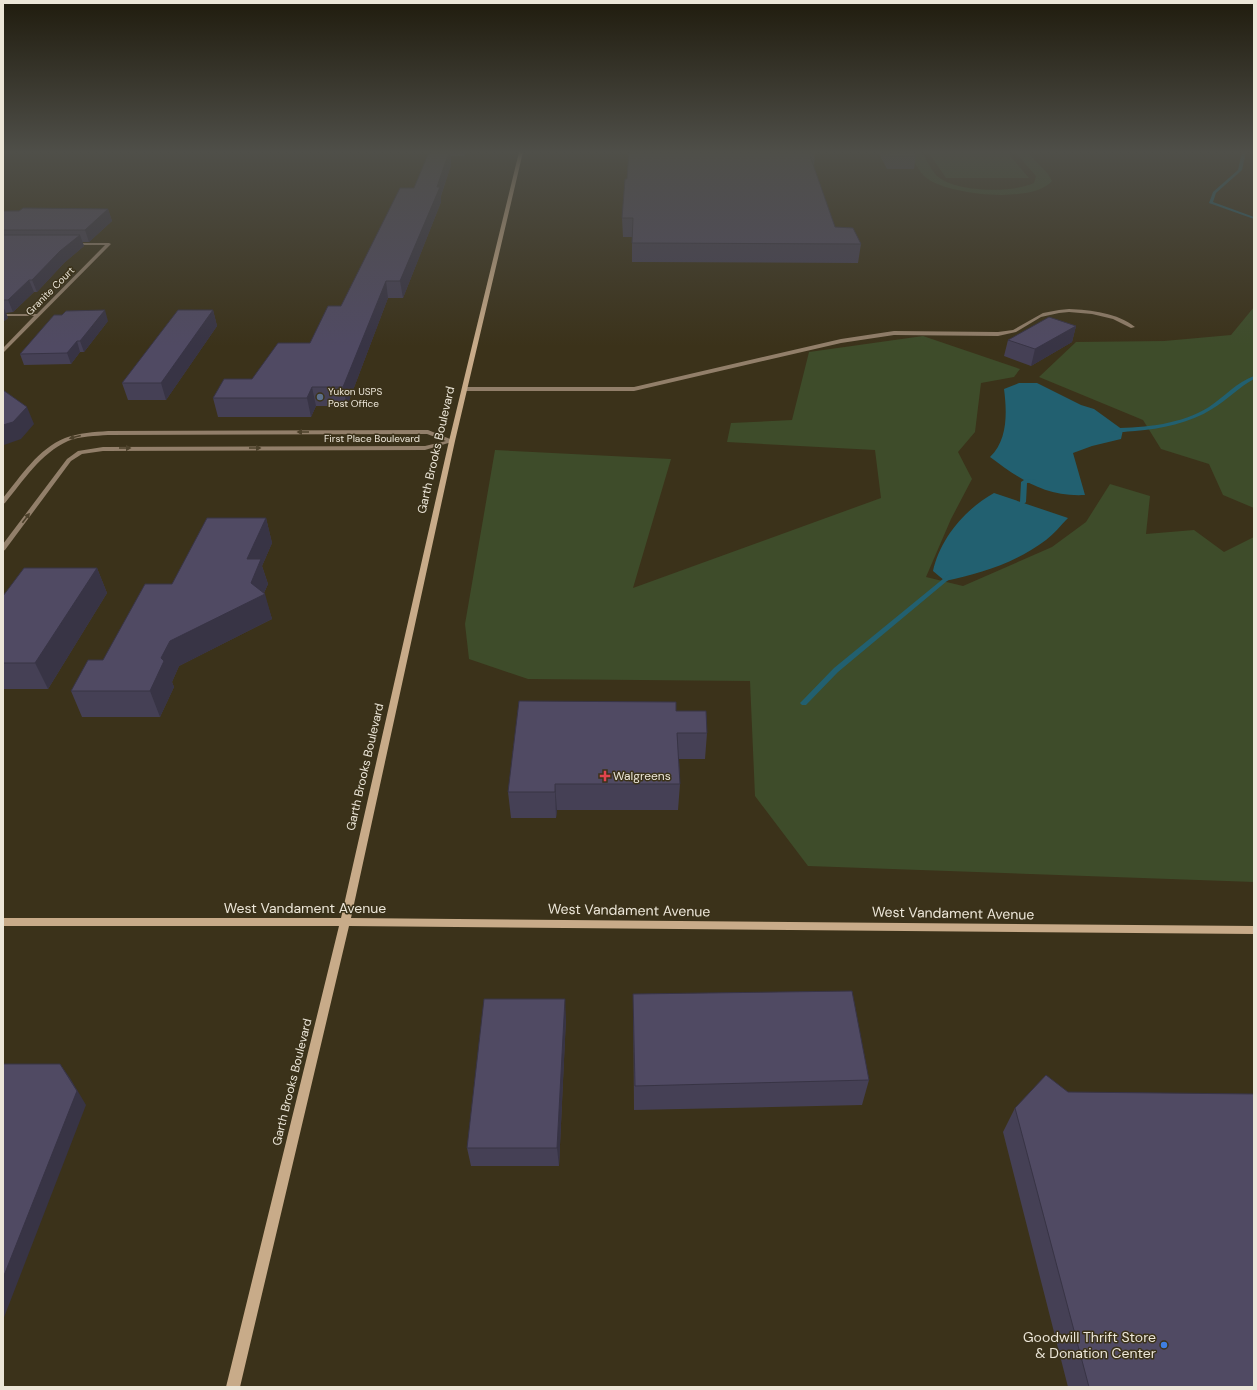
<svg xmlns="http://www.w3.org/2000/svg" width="1257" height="1390" font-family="'DM Sans',sans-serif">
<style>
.green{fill:#3e4c2a}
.water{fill:#226070}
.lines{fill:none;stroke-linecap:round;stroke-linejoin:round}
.stream{fill:#226070;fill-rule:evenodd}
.street{fill:#927f6a;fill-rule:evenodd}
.secondary{fill:#c8ab89;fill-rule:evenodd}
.wall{fill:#454055}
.shaded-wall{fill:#383445}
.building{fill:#504a63;stroke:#383445}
.oneway{fill:#4c412a}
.service-dot{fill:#5c6f8a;stroke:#3b321a;stroke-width:1.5}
.health-dot{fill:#e0444e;stroke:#3b321a;stroke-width:1.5}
.shop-dot{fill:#3f7fe0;stroke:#3b321a;stroke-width:1.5}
.labels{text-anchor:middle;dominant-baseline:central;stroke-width:3;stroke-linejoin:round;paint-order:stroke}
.far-street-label{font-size:10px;fill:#ece6d8;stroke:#3b321a}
.far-poi-label{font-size:10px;fill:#ece6d8;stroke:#3b321a;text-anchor:start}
.street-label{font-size:12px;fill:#ece6d8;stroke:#3b321a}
.poi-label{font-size:12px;fill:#ece6d8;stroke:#3b321a;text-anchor:start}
.near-street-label{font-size:14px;fill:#ece6d8;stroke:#3b321a}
.near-poi-label{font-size:14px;fill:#ece6d8;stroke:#3b321a;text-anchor:end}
</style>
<rect width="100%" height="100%" fill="#3b321a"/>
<!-- green -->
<path class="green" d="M908,152H921C926,159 930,168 936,175C954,193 1013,193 1034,183L1036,176L1015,152H1027L1048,174L1052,181C1033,204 950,195 928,179C919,173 914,160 908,152Z
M928,152H1007L1029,178H946Z
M1254,307V508L1223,495L1209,464L1161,449L1143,420L1039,377L1076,342L1164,341L1231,335Z
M923,336L1020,369L1014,377L981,383L975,432L958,452L972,479L951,519L926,577L963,586L1052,547L1086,522L1110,484L1150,496L1146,534L1194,530L1224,552L1254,537V882L808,866L755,796L750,681L528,679L469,659L465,624L495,450L671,459L633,588L881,498L875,450L727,442L731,423L792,420L809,352Z"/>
<!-- water -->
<path class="water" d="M1019,383H1037L1081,405L1094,409L1123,430L1121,439L1092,446L1073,453L1085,495C1045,497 1021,480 990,457C1008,440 1007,412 1004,389Z
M994,493L1068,518C1061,525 1054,534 1046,540C1017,562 980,574 945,581L933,571C940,539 965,509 994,493Z"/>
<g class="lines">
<!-- stream -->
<path class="stream" d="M1242,152H1246L1242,170L1216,193L1213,202L1254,217V219L1209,203L1213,192L1238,170Z
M1254,376V379C1239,387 1227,400 1212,409C1190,423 1161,429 1135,431C1128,431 1117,434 1111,430L1114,428C1145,428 1182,424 1209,407C1224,397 1237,382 1254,376Z
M1034,479L1037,481L1036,482L1027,483L1026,502L1018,510H1014V508L1020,502L1021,482L1024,480Z
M951,573L953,574L954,575L953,576L838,672L806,705H802L800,703L802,701L834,668L949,574Z"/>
<!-- street -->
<path class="street" d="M70,243H109L111,244L3,353V348L34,316H3V314H37L105,245H70Z
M1069,309C1091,310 1118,313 1135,327L1131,328L1113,319L1092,314L1069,312L1059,313L1041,317L1016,332L998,336L894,335L841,343L634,391H465L462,389L465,387H634L841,339L894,331L998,332L1013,330L1043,313L1059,310Z
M428,430L455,441L425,450L103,451L82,454L71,461L5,550L3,551V544L67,459L78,451L103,447L425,446L446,441L427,434L108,435C95,436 81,436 68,441C41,453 23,481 5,503L3,504V498C21,476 38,449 65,438C79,433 94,432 108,431Z"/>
<!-- secondary -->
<path class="secondary" d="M519,152H523L455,441L351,918L1254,926V934L349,926L240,1387H226L339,926H3V918H341L449,441Z"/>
</g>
<!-- wall -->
<path class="wall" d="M429,152H467L465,156H451V165L441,196V202L403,298H388L347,406H316L311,417H218L213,398L252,379L310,343L341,306L414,188Z
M629,152L815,153L814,167L835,227L861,244L858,263L632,262V237H623L622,218L627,179Z
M878,152H914L916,156L914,169H887Z
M108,209L112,221L89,242H82L84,246L64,263L37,292H34L13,312L6,313L8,318L3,322V211Z
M213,310L217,326L166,400H128L122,383Z
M108,321L84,352H80L71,364L24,365L20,354Z
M1076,326L1072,342L1031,366L1004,356L1008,340Z
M266,518L272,543L262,566L268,584L264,593L272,619L179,666L172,682L174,687L160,717H82L71,691L103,660L172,584Z
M97,568L107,593L48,689H3V596Z
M676,711L707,733L705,759H679L680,784L678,810H557L556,818H511L508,792Z
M633,994L869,1080L862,1105L634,1110Z
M566,1018L559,1166H471L467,1148Z
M1068,1092L1254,1387H1068L1003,1132L1015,1108Z"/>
<!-- shaded-wall -->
<path class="shaded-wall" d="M449,152H450L451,165L441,195V202L403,298L400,281Z
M465,152H467L465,156Z
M108,209L112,221L89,242L85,230Z
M80,235L84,246L64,263L37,292L32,280L60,251Z
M29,280L34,292L13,312L8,300Z
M386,281L388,298L347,406L343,387Z
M3,306L8,318L3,322Z
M105,310L108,321L84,352L80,341Z
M213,310L217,326L166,400L161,383Z
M1076,326L1072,342L1031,366L1035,349Z
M77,341L80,352L71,364L67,353Z
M312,387L316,406L311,417L307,398Z
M27,407L34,424L21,439L4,445L3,442V425Z
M266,518L272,543L262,566L268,584L263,595L265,594L272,619L179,666L172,682L174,687L160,717L150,691L161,658L170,641L251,583L247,559Z
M97,568L107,593L48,689L35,663Z
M555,784L557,810L556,818L555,792Z
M565,999L566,1018L559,1166L557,1148Z
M60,1064L70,1078L86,1105L3,1320V1278Z"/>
<!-- building -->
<path class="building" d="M429,152H449L437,187H440L400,281H386L343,387H312L307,398H213L224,379H252L278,343H310L328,306H341L400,188H414Z
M629,152H815V153H809L835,227L853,228L861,244L632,243L633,218H622L625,179H627Z
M887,152H914L916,156H889Z
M23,208L108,209L85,230H3V211H19Z
M3,235H80L60,251L32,280H29L8,300H3Z
M105,310L80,341H77L67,353L20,354L54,315H62L66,311Z
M178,310H213L161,383H122Z
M1049,317L1076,326L1035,349L1008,340Z
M3,390L27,407L13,422L3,425Z
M207,518H266L247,559H261L251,583L265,594L170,641L161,658L164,661L150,691H71L88,660H103L145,584H172Z
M24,568H97L35,663H3V596Z
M519,701L676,702V711H706L707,733H677L680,784H555V792H508Z
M852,991L869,1080L635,1086L633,994Z
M484,999H565L557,1148H467Z
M3,1064H60L77,1091L3,1278Z
M1046,1075L1068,1092L1254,1094V1387H1089L1015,1108Z"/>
<!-- one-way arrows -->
<defs><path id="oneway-solid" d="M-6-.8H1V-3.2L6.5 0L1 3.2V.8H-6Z"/></defs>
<g class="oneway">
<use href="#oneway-solid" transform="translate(303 432) rotate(180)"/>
<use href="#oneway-solid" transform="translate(75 437) rotate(165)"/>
<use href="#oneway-solid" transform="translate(125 448)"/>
<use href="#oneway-solid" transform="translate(255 448)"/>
<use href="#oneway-solid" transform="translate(26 518) rotate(-53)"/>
</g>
<!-- sky -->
<linearGradient id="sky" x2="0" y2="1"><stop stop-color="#201c0e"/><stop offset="0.44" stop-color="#4f4f49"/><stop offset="1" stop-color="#4f4f49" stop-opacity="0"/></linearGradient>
<rect width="1257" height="346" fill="url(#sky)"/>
<!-- markers -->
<circle class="service-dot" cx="320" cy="397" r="4"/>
<path class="health-dot" d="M603 770h4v4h4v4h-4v4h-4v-4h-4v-4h4z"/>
<circle class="shop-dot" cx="1164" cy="1345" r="4"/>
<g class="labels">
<!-- far-street labels -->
<g class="far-street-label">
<text transform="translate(50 291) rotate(-45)">Granite Court</text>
<text x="372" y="438">First Place Boulevard</text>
</g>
<!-- far-poi labels -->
<g class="far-poi-label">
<text x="328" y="391">Yukon USPS<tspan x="328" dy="12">Post Office</tspan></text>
</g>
<!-- street labels -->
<g class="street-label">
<text transform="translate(436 450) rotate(-77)">Garth Brooks Boulevard</text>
<text transform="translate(365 767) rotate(-77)">Garth Brooks Boulevard</text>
<text transform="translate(292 1082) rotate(-76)">Garth Brooks Boulevard</text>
</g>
<!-- poi labels -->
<g class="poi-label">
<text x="613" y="776">Walgreens</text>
</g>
<!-- near-street labels -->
<g class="near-street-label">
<text x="305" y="908">West Vandament Avenue</text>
<text transform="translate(629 910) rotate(1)">West Vandament Avenue</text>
<text transform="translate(953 913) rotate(1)">West Vandament Avenue</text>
</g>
<!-- near-poi labels -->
<g class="near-poi-label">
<text x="1156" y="1337">Goodwill Thrift Store<tspan x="1156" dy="16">&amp; Donation Center</tspan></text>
</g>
</g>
<!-- border -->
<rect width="1257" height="1390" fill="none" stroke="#ece6d8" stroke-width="8"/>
</svg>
